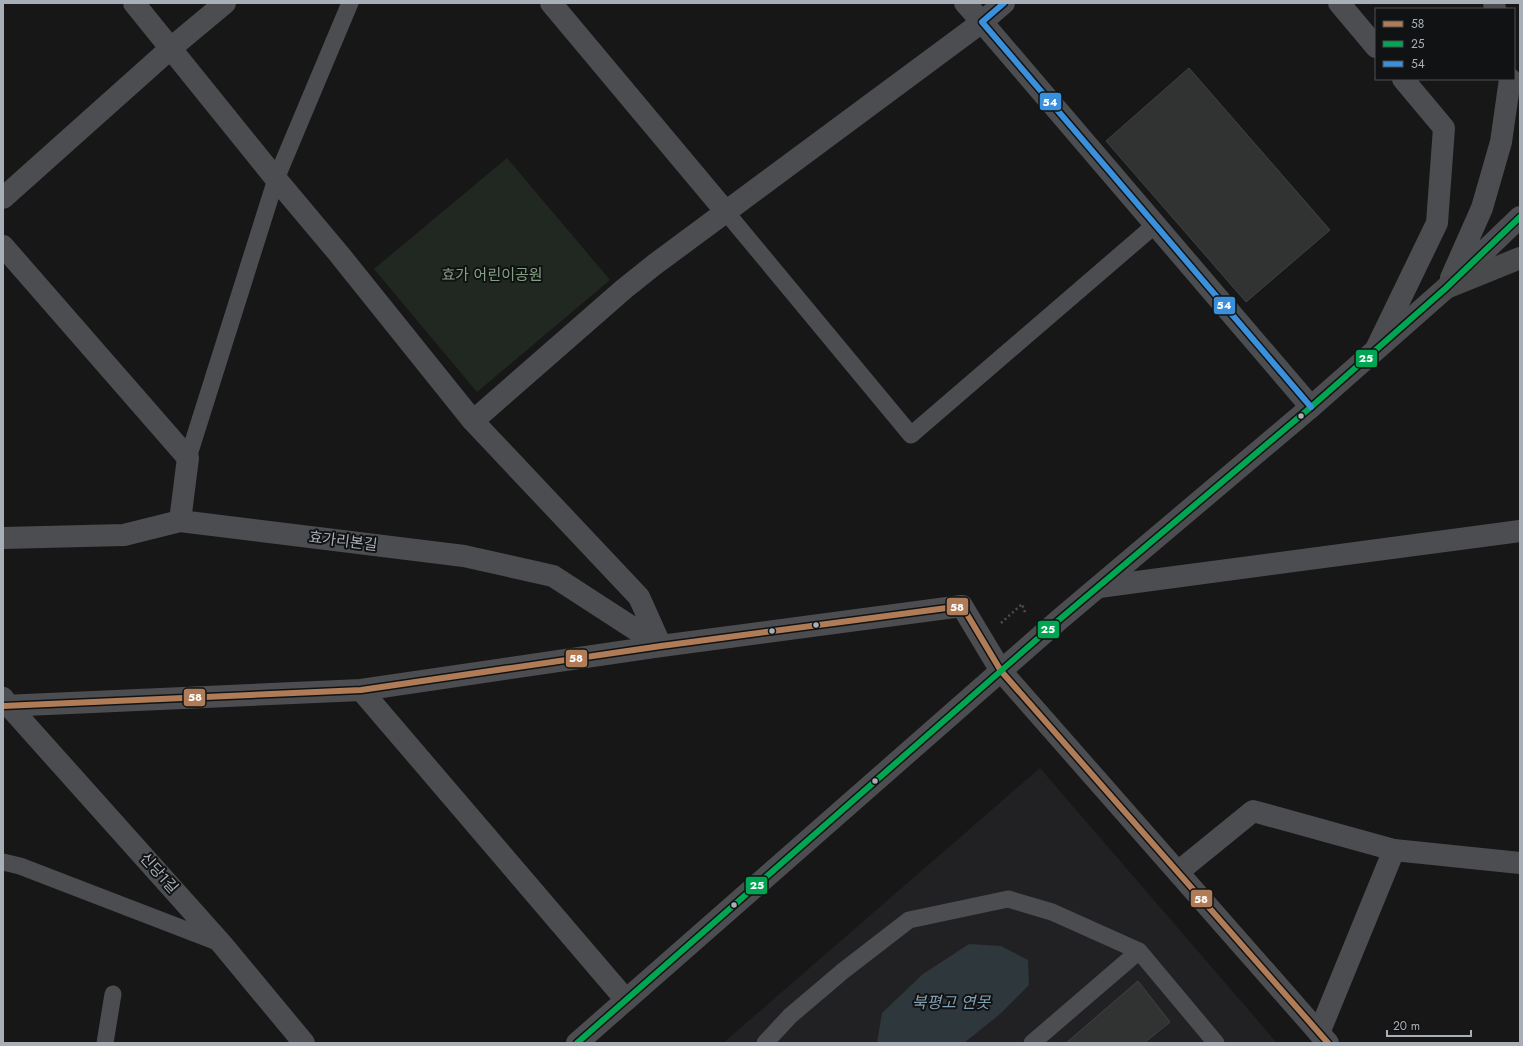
<svg xmlns="http://www.w3.org/2000/svg" width="1523" height="1046" font-family="Jost,'Noto Sans KR',sans-serif">
<style>
.built{fill:#212123}
.green{fill:#212821}
.water{fill:#2e373c}
.building{fill:#313232;stroke:#404143}
.lines{fill:none;stroke-linecap:round;stroke-linejoin:round}
.path{stroke:#4d4f51;stroke-width:2.5;stroke-dasharray:2 3;stroke-linecap:butt}
.service{stroke:#4c4d50;stroke-width:17}
.minor{stroke:#4c4d50;stroke-width:22}
.tertiary{stroke:#4c4d50;stroke-width:22}
.primary{stroke:#494a4c;stroke-width:22}
.bus-1-casing{stroke:#111213;stroke-width:9}
.bus-2-casing{stroke:#111213;stroke-width:9}
.bus-3-casing{stroke:#111213;stroke-width:9}
.bus-1{stroke:#b07c57;stroke-width:6}
.bus-2{stroke:#00a651;stroke-width:6}
.bus-3{stroke:#3a90db;stroke-width:6}
.bus-dot{fill:#a9afb7;stroke:#111213;stroke-width:1.5}
.labels{text-anchor:middle;dominant-baseline:central;stroke-width:4;stroke-linejoin:round;paint-order:stroke}
.park-label{font-size:15px;fill:#83a182;stroke:#111213}
.street-label{font-size:15px;fill:#a9afb7;stroke:#111213}
.water-label{font-size:16px;font-style:italic;fill:#839fb0;stroke:#111213}
.line-badge{stroke:#111213;stroke-width:1.5}
.badge-label{font-size:11px;text-anchor:middle;font-weight:bold;fill:#fff}
</style>
<rect width="100%" height="100%" fill="#171717"/>
<!-- built -->
<path class="built" d="M1040,768L1277,1043H723Z"/>
<!-- green -->
<path class="green" d="M507,158L610,280L477,392L374,269Z"/>
<!-- water -->
<path class="water" d="M969,944L1001,946L1028,960L1029,985L1000,1014L964,1043H877L882,1013L923,974Z"/>
<!-- building -->
<path class="building" d="M1189,68L1330,230L1246,302L1106,141Z
M1138,981L1170,1022L1144,1043H1066Z"/>
<g class="lines">
<!-- path -->
<path class="path" d="M1001,623L1022,604L1026,615"/>
<!-- service -->
<path class="service" d="M726,212L911,435L1155,225
M188,458L276,179L350,3
M3,862L20,866L220,943
M105,1043L113,994
M765,1043L790,1016L843,971L909,920L1008,899L1052,912L1139,951L1216,1043
M1032,1043L1139,951"/>
<!-- minor -->
<path class="minor" d="M134,3L276,179L339,254L473,421L639,597L661,646
M551,3L726,212
M1004,3L982,22L1311,407
M1339,3L1376,47
M3,198L171,48L225,3
M3,246L188,458L180,521
M1376,349L1437,223L1444,128L1403,79
M473,421L624,289L654,265L982,22L965,3
M3,538L124,535L180,521L464,556L553,576L661,646
M1099,587L1520,531
M361,690L626,1000
M3,698L9,706L221,943L304,1043
M3,706L361,690L661,646L962,606L1001,671
M1178,872L1253,811L1394,850
M1319,1033L1394,850L1520,863"/>
<!-- tertiary -->
<path class="tertiary" d="M1494,3L1495,9
M1451,278L1482,208L1501,142L1510,79
M1001,671L1328,1043
M577,1043L1060,619L1311,407L1446,288L1520,217"/>
<!-- primary -->
<path class="primary" d="M1446,288L1520,258"/>
<!-- bus-1 casing -->
<g class="bus-1-casing">
<path id="bus-1" d="M3,706L361,690L661,646L962,606L1001,671L1328,1043"/>
</g>
<!-- bus-2 casing -->
<g class="bus-2-casing">
<path id="bus-2" d="M577,1043L1060,619L1311,407L1446,288L1520,217"/>
</g>
<!-- bus-3 casing -->
<g class="bus-3-casing">
<path id="bus-3" d="M1004,3L982,22L1311,407"/>
</g>
<!-- bus-1 -->
<use href="#bus-1" class="bus-1"/>
<!-- bus-2 -->
<use href="#bus-2" class="bus-2"/>
<!-- bus-3 -->
<use href="#bus-3" class="bus-3"/>
</g>
<!-- markers -->
<g class="bus-dot">
<circle cx="1301" cy="416" r="3.5"/>
<circle cx="816" cy="625" r="3.5"/>
<circle cx="772" cy="631" r="3.5"/>
<circle cx="875" cy="781" r="3.5"/>
<circle cx="734" cy="905" r="3.5"/>
</g>
<g class="labels">
<!-- park labels -->
<g class="park-label">
<text x="492" y="275">효가 어린이공원</text>
</g>
<!-- street labels -->
<g class="street-label">
<text transform="translate(343 541) rotate(7)">효가리본길</text>
<text transform="translate(159 873) rotate(48)">신당1길</text>
</g>
<!-- water labels -->
<g class="water-label">
<text x="951" y="1002">북평고 연못</text>
</g>
</g>
<g class="line-badge">
<rect x="1039" y="92" width="23" height="19" rx="4" fill="#3a90db"/>
<rect x="1213" y="296" width="23" height="19" rx="4" fill="#3a90db"/>
<rect x="1355" y="349" width="23" height="19" rx="4" fill="#00a651"/>
<rect x="946" y="597" width="23" height="19" rx="4" fill="#b07c57"/>
<rect x="1037" y="620" width="23" height="19" rx="4" fill="#00a651"/>
<rect x="565" y="649" width="23" height="19" rx="4" fill="#b07c57"/>
<rect x="183" y="688" width="23" height="19" rx="4" fill="#b07c57"/>
<rect x="745" y="876" width="23" height="19" rx="4" fill="#00a651"/>
<rect x="1190" y="889" width="23" height="19" rx="4" fill="#b07c57"/>
</g>
<g class="badge-label">
<text x="1050" y="106">54</text>
<text x="1224" y="309">54</text>
<text x="1366" y="362">25</text>
<text x="957" y="611">58</text>
<text x="1048" y="633">25</text>
<text x="576" y="662">58</text>
<text x="195" y="701">58</text>
<text x="757" y="889">25</text>
<text x="1201" y="903">58</text>
</g>
<!-- border -->
<rect width="1523" height="1046" fill="none" stroke="#a9afb7" stroke-width="8"/>
<!-- legend -->
<rect x="1375" y="8" width="140" height="72" fill="#111213" stroke="#4e5155"/>
<rect x="1383" y="21" width="20" height="6" fill="#b07c57" stroke="#4e5155"/>
<text x="1411" y="28" font-size="12" fill="#a9afb7">58</text>
<rect x="1383" y="41" width="20" height="6" fill="#00a651" stroke="#4e5155"/>
<text x="1411" y="48" font-size="12" fill="#a9afb7">25</text>
<rect x="1383" y="61" width="20" height="6" fill="#3a90db" stroke="#4e5155"/>
<text x="1411" y="68" font-size="12" fill="#a9afb7">54</text>
<!-- scale -->
<path d="M1387 1030v6h84v-6" fill="none" stroke="#a9afb7" stroke-width="2"/>
<text x="1393" y="1030" font-size="12" fill="#a9afb7" stroke="#111213" stroke-width="3" paint-order="stroke">20 m</text>
</svg>
